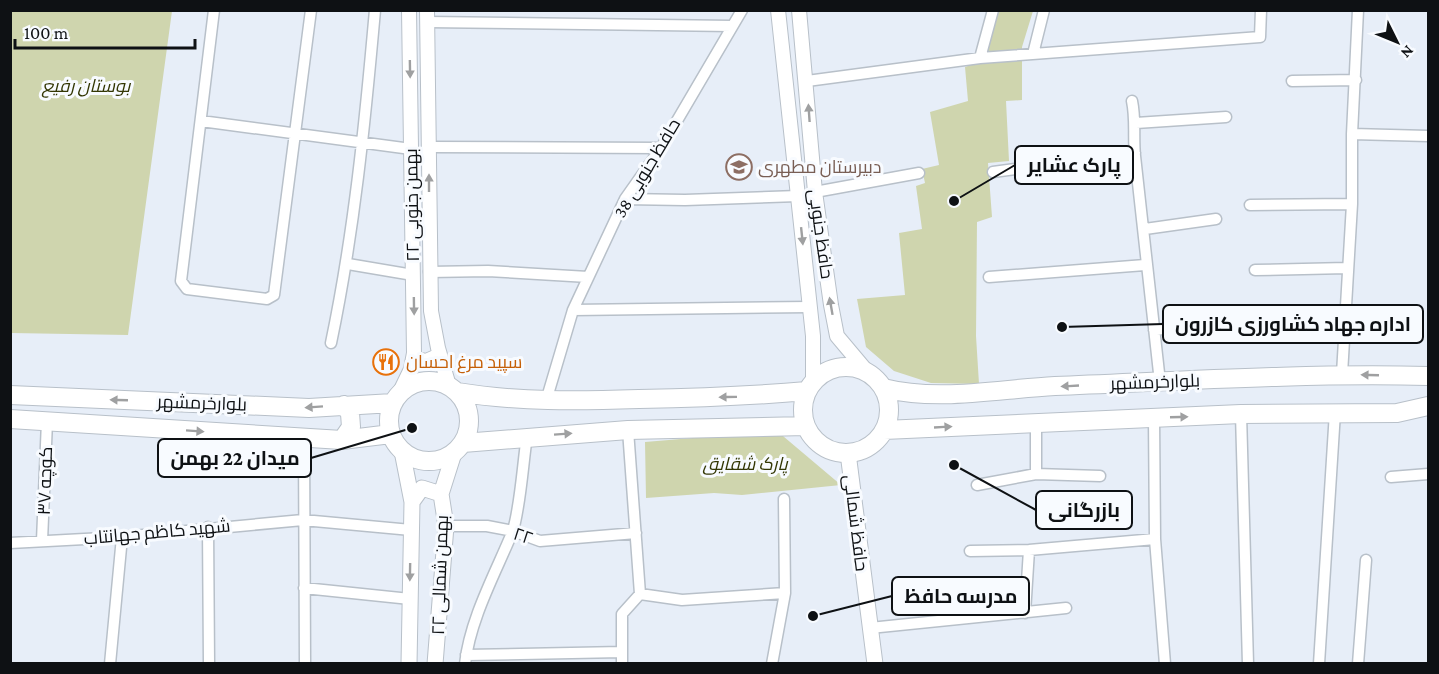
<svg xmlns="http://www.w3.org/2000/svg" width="1439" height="674" font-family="'Crimson Pro',Cairo,serif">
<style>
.green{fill:#cfd5ae}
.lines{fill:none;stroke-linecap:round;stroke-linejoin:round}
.minor-casing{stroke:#b8c0c9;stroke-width:13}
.tertiary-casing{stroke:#b8c0c9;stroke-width:16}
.secondary-casing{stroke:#b8c0c9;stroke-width:17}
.primary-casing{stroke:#b8c0c9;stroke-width:20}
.minor{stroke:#fff;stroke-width:10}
.tertiary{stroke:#fff;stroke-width:14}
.secondary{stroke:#fff;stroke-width:15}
.primary{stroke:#fff;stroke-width:18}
.oneway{fill:#9fa0a1}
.labels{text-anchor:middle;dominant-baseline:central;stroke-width:6;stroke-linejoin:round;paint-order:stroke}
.park-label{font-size:18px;font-style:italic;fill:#333704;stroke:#f8fbff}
.education-label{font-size:18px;fill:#785e54;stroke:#f8fbff;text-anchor:start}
.street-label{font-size:18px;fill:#0e1114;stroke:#f8fbff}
.food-label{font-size:18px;fill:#c56008;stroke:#f8fbff;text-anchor:start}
.leader{fill:none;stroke:#0e1114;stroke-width:2}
.callout-dot{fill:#0e1114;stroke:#f8fbff;stroke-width:2}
.callout{fill:#f8fbff;stroke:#0e1114;stroke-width:2}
.callout-label{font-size:20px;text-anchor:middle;font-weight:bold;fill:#0e1114}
</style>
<rect width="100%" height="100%" fill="#e7eef8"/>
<!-- green -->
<path class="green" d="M11,10L172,11L128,335L11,333Z
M998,11H1033L1022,47V100L1006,101L1009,161L988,163L992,217L977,222L976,336L979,384L931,383L894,371L866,347L857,299L905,295L899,233L922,229L916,186L925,183L922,169L939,165L930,112L968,101L965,67L983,61Z
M777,431L841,485L742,495L714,493L646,498L645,442Z"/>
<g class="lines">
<!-- minor casing -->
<g class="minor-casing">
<path id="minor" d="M214,10L181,281L187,289L267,299L274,295L311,10
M427,22L732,26
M1033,54L1044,10
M980,58L993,10
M807,81L980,58L1260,37L1261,10
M1292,81L1356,80
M1132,101C1136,120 1133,137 1135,156C1143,231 1152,306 1160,382
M201,121L411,149
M1136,123L1226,117
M1352,134L1428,136
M429,147L661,148
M993,172L1135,153
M815,192L919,173
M625,199L685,200L798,196
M1250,205L1352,204
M1145,229L1216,219
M348,264L413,275
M1255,270L1347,268
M429,272L488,271L588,277
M989,277L1145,265
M573,310L810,307
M1154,330L1203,325
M331,343C354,233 365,123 375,10
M1342,374L1352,204V134L1358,10
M546,401L573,310L625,199L661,148L742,10
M1241,414L1248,664
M1154,418L1155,539L1165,664
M1036,423V474
M304,438L305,664
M1391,477L1428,474
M977,485L1036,474L1100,476
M446,526H487L513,531L540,541L636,533
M208,527L209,664
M42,541L47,421
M10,543L122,537L303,520L411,530
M970,551L1029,550L1155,539
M304,588L410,599
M640,594L682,600L785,593
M1025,613L1029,550
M870,628L1066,608
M466,655L622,652
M110,664L122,537
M465,664C470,619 495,574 512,533C520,512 523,461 527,436
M622,664V614L640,594L628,430
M772,664L785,593L784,499
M1319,664L1335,412
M1358,664L1366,560"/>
</g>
<!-- tertiary casing -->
<g class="tertiary-casing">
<path id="tertiary" d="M427,10L431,311L438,348L449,386
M778,10L813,336V383
M799,10L815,192L831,305L837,336L869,374
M413,358L426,361L440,355
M398,396L411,369L414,353L409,10"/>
</g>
<!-- secondary casing -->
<g class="secondary-casing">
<path id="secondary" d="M402,451L412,502L409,664
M848,453L875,664
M412,502L422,488L441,494
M435,664L446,526L441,494L454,453"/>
</g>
<!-- primary casing -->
<g class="primary-casing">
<path id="primary" d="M803 410a43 43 0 1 1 86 0a43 43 0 1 1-86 0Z
M389 421a40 40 0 1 1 80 0a40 40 0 1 1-80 0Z
M883,388C939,402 998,389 1055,386C1180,381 1304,373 1428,376
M457,392C518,402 578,401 639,399C695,398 751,396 807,391
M10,395L309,408L393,403
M10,419L342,440L391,434
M884,430L1241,414L1397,413L1428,406
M342,440L351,427L350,413L344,405
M463,443L628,430L806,426"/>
</g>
<!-- minor -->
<use href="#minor" class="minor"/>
<!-- tertiary -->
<use href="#tertiary" class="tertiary"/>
<!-- secondary -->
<use href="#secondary" class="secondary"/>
<!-- primary -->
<use href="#primary" class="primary"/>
</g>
<!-- one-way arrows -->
<defs><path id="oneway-solid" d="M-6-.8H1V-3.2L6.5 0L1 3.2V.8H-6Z" transform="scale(1.5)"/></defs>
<g class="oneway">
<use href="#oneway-solid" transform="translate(410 69) rotate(89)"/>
<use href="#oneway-solid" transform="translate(809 113) rotate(-94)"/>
<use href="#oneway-solid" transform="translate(429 183) rotate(-90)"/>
<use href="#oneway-solid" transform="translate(802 236) rotate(84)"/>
<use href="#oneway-solid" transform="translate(414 306) rotate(89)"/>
<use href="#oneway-solid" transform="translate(831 306) rotate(-100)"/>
<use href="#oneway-solid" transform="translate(1370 375) rotate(-178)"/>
<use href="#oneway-solid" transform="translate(1070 386) rotate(177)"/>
<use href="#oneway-solid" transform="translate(728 397) rotate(179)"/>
<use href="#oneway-solid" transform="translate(119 400) rotate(-178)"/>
<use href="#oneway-solid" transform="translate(314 407) rotate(176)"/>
<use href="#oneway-solid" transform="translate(1179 417) rotate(-2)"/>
<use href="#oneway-solid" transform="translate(943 427) rotate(-3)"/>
<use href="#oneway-solid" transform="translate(195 431) rotate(4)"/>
<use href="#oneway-solid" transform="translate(563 434) rotate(-4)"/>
<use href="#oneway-solid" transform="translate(410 572) rotate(91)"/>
</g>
<!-- icons -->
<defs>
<g id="school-ring" transform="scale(1.35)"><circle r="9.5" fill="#f8fbff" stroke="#8d6e63" stroke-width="1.5"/><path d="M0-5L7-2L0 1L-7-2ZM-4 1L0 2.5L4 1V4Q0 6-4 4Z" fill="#8d6e63"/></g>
<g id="restaurant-ring" transform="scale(1.35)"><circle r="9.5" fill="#f8fbff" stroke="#e8710a" stroke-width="1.5"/><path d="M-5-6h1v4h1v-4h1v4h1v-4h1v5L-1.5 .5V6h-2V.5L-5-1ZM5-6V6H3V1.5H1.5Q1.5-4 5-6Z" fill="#e8710a"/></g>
</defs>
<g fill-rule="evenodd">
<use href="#school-ring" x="739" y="167"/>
<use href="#restaurant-ring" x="386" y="362"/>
</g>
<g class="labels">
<!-- park labels -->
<g class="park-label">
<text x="86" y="86">بوستان رفیع</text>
<text x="745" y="464">پارک شقایق</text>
</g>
<!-- education labels -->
<g class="education-label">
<text x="758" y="167">دبیرستان مطهری</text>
</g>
<!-- street labels -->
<g class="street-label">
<text transform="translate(647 168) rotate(-59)">حافظ جنوبی 38</text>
<text transform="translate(412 205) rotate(-91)">۲۲ بهمن جنوبی</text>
<text transform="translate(821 234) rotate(82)">حافظ جنوبی</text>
<text transform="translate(1155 382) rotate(-2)">بلوارخرمشهر</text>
<text transform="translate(202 403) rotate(2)">بلوارخرمشهر</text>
<text transform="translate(45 481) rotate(-88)">کوچه ۳۷</text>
<text transform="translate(856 523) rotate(83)">حافظ شمالی</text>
<text transform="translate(157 532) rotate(-5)">شهید کاظم جهانتاب</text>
<text transform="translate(523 536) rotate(18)">۲۲</text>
<text transform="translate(440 575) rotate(-88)">۲۲ بهمن شمالی</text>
</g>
<!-- food labels -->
<g class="food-label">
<text x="406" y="362">سپید مرغ احسان</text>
</g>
</g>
<!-- callouts -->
<path class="leader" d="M954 201L1015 165M1062 327L1163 324M412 428L311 458M954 465L1036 510M813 616L892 596"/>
<g class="callout-dot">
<circle cx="954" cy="201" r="6"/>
<circle cx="1062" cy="327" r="6"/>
<circle cx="412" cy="428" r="6"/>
<circle cx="954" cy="465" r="6"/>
<circle cx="813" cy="616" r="6"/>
</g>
<g class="callout">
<rect x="1015" y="146" width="118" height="38" rx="6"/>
<rect x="1163" y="305" width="260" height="38" rx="6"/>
<rect x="158" y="439" width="153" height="38" rx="6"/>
<rect x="1036" y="491" width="96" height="38" rx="6"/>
<rect x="892" y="577" width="137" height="38" rx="6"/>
</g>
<g class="callout-label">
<text x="1074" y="172">پارک عشایر</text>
<text x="1293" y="331">اداره جهاد کشاورزی کازرون</text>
<text x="235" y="465">میدان 22 بهمن</text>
<text x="1084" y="517">بازرگانی</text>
<text x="961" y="603">مدرسه حافظ</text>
</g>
<!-- border -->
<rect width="1439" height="674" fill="none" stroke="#0e1114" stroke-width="24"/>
<!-- north arrow -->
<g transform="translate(1397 42) rotate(133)" stroke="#f8fbff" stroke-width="4.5" paint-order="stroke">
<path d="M0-4.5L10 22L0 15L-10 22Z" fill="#0e1114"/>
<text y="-9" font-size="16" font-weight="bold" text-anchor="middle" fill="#0e1114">N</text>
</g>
<!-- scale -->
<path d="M15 39v9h180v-9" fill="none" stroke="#0e1114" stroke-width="3"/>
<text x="24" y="39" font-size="18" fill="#0e1114" stroke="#f8fbff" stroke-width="4.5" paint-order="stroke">100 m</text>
</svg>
